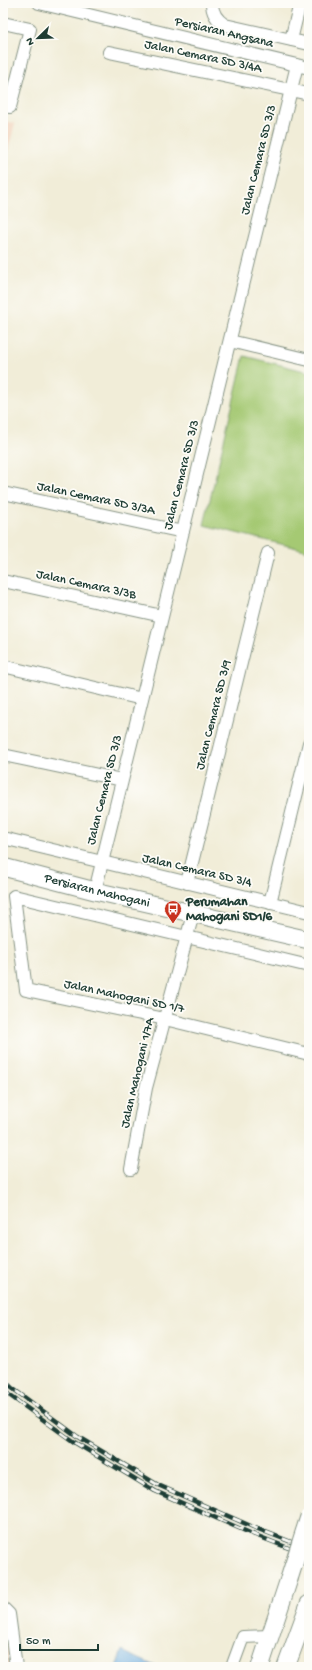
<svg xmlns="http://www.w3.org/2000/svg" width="312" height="1670" font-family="'Gochi Hand',sans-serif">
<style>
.built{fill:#f2d4be}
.green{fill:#a5c973;stroke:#628354}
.water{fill:#68a9db;stroke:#447388}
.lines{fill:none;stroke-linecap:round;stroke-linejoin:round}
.street-casing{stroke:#889586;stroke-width:14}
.secondary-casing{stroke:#889586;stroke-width:19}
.street{stroke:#fff;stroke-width:12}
.secondary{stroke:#fff;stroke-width:17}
.rail-casing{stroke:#1f3d34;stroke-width:4.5}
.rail{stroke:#fdfcf7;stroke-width:3;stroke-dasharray:9;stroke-linecap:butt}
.secondary-bridge-casing{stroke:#889586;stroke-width:19;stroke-linecap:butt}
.secondary-bridge{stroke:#fff;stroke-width:17}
.labels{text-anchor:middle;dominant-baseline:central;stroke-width:3.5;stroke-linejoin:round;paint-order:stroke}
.street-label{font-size:13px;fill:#1f3d34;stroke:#fdfcf7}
.poi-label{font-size:13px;font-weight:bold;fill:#1f3d34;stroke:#fdfcf7;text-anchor:start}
</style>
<rect width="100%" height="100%" fill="#fdfcf7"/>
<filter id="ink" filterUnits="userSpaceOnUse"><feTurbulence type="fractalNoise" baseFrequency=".025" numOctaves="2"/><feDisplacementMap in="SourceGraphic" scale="8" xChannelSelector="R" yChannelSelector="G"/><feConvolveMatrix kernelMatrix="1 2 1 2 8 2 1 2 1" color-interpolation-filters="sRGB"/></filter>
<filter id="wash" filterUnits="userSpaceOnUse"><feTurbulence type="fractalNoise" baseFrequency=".012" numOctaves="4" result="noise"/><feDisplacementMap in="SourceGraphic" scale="16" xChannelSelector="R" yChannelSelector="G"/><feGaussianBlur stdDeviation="0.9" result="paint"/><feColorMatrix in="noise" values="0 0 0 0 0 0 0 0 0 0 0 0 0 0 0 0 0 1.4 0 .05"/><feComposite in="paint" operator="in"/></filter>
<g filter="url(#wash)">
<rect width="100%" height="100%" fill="#f1edd8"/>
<!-- built -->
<path class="built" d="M3,121L15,123L3,170Z
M3,1612L10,1667H3Z"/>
<!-- green -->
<path class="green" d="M244,356L309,372V551L204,525Z"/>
<!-- water -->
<path class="water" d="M122,1651L157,1667H116Z"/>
</g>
<g filter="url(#ink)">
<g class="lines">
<!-- street casing -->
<g class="street-casing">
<path id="street" d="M39,3L309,68
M212,3C212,13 217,20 225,25L309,44
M3,23L30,29L10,107L3,106
M291,40L300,3
M109,52L309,94
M230,341L309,360
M3,493L183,532
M3,581L162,616
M3,666L142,699
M3,755L122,780
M7,839L309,912
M187,883L268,553
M95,891L297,65
M270,903L309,743
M309,966L14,896L26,990L165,1019L309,1054
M131,1169L146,1088L193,914
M3,1608L9,1614L16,1667
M232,1667L243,1637L270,1636"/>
</g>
<!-- secondary casing -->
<g class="secondary-casing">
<g id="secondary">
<path id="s1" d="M3,867L95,891L309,940"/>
<path d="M260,1667L289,1579"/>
<path d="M286,1667L309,1604"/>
</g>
</g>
<!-- street -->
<use href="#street" class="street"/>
<!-- secondary -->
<use href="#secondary" class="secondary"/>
<!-- rail casing -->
<g class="rail-casing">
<path id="rail" d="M3,1379L12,1388L78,1437L158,1485L253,1527L309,1549
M3,1389L9,1395L74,1442L155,1491L250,1533L309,1556"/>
</g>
<!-- rail -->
<use href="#rail" class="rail"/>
<!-- secondary-bridge casing -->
<g class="secondary-bridge-casing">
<path id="secondary-bridge" d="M289,1579L309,1517"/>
</g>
<!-- secondary-bridge -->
<use href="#secondary-bridge" class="secondary-bridge"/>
</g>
</g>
<!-- icons -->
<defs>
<g id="bus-pin" transform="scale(0.9)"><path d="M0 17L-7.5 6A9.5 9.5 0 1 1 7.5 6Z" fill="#c8321e" stroke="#fdfcf7"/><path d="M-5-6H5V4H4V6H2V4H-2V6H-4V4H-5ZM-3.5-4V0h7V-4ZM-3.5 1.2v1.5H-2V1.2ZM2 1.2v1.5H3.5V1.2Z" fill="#fff"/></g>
</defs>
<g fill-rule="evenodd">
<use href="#bus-pin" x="173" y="909"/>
</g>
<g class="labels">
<!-- street labels -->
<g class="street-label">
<text transform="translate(224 33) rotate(13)">Persiaran Angsana</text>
<text transform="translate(203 57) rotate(12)">Jalan Cemara SD 3/4A</text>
<text transform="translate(259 160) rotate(-76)">Jalan Cemara SD 3/3</text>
<text transform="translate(182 475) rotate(-76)">Jalan Cemara SD 3/3</text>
<text transform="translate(96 499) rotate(12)">Jalan Cemara SD 3/3A</text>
<text transform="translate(86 585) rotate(12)">Jalan Cemara 3/3B</text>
<text transform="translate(214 715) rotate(-76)">Jalan Cemara SD 3/9</text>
<text transform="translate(105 790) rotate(-76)">Jalan Cemara SD 3/3</text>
<text transform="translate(197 871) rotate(13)">Jalan Cemara SD 3/4</text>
<text stroke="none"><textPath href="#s1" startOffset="97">Persiaran Mahogani</textPath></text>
<text transform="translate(124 997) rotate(12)">Jalan Mahogani SD 1/7</text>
<text transform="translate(138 1073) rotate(-77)">Jalan Mahogani 1/7A</text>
</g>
<!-- poi labels -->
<g class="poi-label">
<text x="186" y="902">Perumahan<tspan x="186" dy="15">Mahogani SD1/6</tspan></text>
</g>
</g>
<!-- margin -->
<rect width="312" height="1670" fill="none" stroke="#fdfcf7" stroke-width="16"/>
<!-- north arrow -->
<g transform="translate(38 38) rotate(247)" stroke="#fdfcf7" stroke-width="3" paint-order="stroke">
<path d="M0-3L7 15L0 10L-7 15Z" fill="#1f3d34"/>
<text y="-6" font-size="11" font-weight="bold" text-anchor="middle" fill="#1f3d34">N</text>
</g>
<!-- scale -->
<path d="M20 1644v6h78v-6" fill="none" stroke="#1f3d34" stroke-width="2"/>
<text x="26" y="1644" font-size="12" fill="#1f3d34" stroke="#fdfcf7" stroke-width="3" paint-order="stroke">50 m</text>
</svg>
